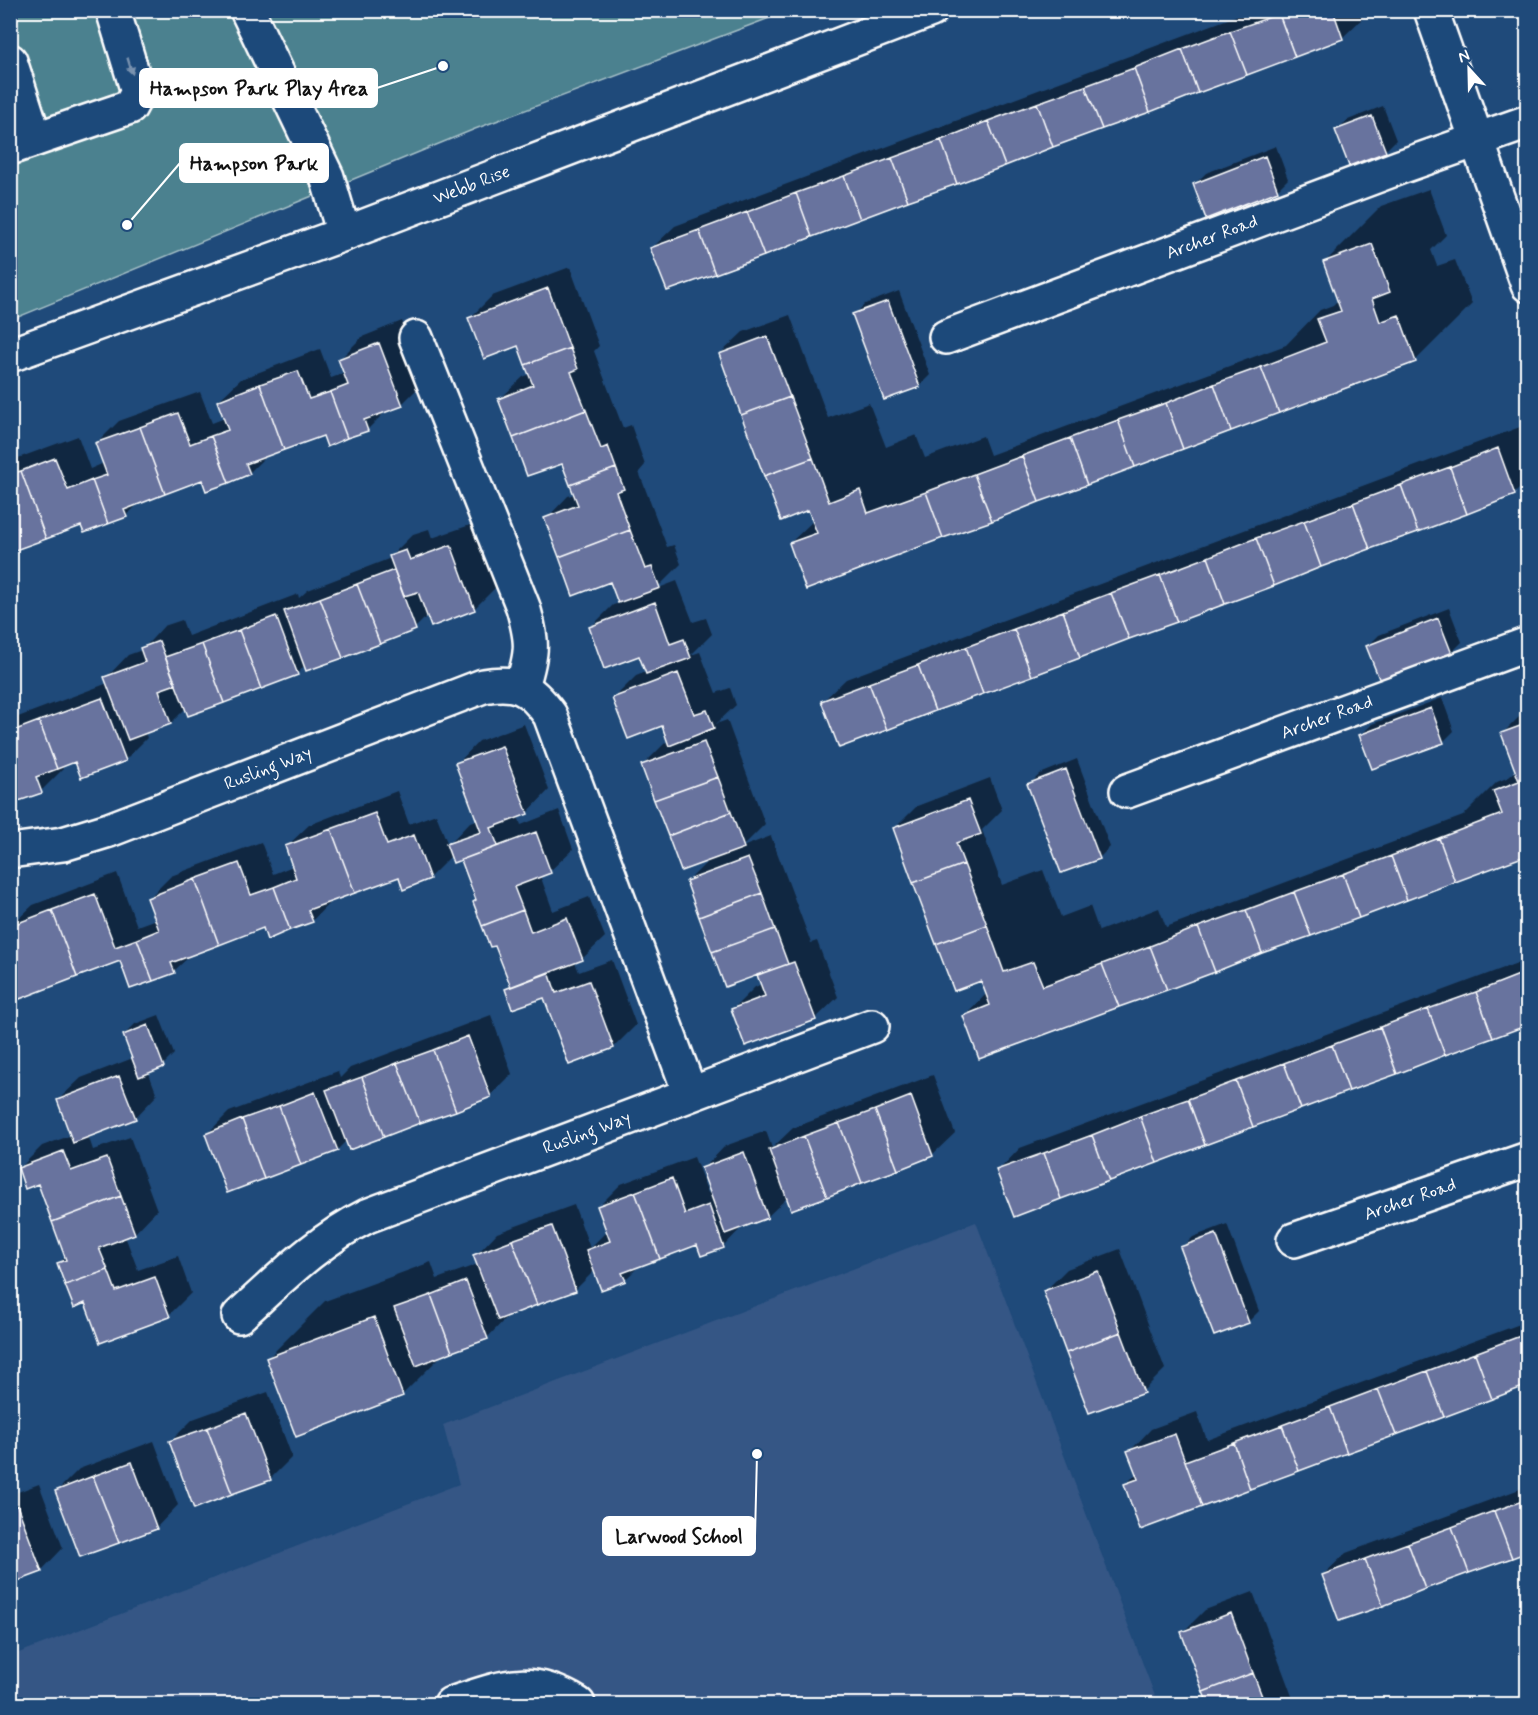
<svg xmlns="http://www.w3.org/2000/svg" width="1538" height="1715" font-family="Mynerve,sans-serif">
<style>
.built{fill:#355685}
.green{fill:#4c818f;stroke:#a6c0c7;stroke-width:1.5}
.shadow{fill:#0007;fill-rule:evenodd}
.building{fill:#68739e;stroke:#fff;stroke-width:1.5}
.lines{fill:none;stroke-linecap:round;stroke-linejoin:round}
.minor-casing{stroke:#fff;stroke-width:38}
.minor{stroke:#1f4a7a;stroke-width:33}
.oneway{fill:#7992af}
.labels{text-anchor:middle;dominant-baseline:central;stroke-width:6;stroke-linejoin:round;paint-order:stroke}
.street-label{font-size:18px;fill:#fff;stroke:#1f4a7a}
.leader{fill:none;stroke:#fff;stroke-width:2}
.callout-dot{fill:#fff;stroke:#1f4a7a;stroke-width:2}
.callout{fill:#fff;stroke:#fff;stroke-width:2}
.callout-label{font-size:20px;text-anchor:middle;font-weight:bold;fill:#111}
</style>
<rect width="100%" height="100%" fill="#1f4a7a"/>
<filter id="ink" filterUnits="userSpaceOnUse"><feTurbulence type="fractalNoise" baseFrequency=".0167" numOctaves="2"/><feDisplacementMap in="SourceGraphic" scale="12" xChannelSelector="R" yChannelSelector="G"/><feConvolveMatrix kernelMatrix="1 2 1 2 8 2 1 2 1" color-interpolation-filters="sRGB"/></filter>
<g filter="url(#ink)">
<!-- built -->
<path class="built" d="M976,1222L1158,1704H11V1656L459,1484L443,1425Z"/>
<!-- green -->
<path class="green" d="M11,11H788L475,129L11,320Z"/>
<!-- shadow -->
<path class="shadow" d="M1252,10H1363L1365,16L1342,38L652,248L675,226Z
M1383,106L1396,140L1385,151L1337,131L1348,120Z
M1276,146L1288,179L1277,190L1195,184L1206,173Z
M1429,189L1446,235L1431,250L1437,266L1455,260L1472,304L1415,361L790,543L814,520L809,509L720,354L743,332L790,315L828,418L869,403L886,447L916,435L925,458L983,436L990,455L1286,345L1320,310L1333,305L1338,300L1324,263L1381,206Z
M570,267L599,346L594,351L623,428L631,425L645,465L639,472L667,547L674,545L681,564L656,589L677,581L693,622L706,618L712,634L691,655L700,652L716,693L730,688L736,705L716,724L727,720L765,824L742,847L771,836L811,943L817,941L838,997L815,1019L733,1009L755,987L762,984L758,973L687,882L710,859L643,765L665,743L669,741L663,724L614,698L636,676L646,672L640,654L590,628L613,605L620,603L611,580L546,519L568,496L575,494L563,462L500,399L523,377L530,374L519,344L470,318L492,296Z
M899,291L930,375L919,386L854,315L865,304Z
M402,321L424,382L402,404L387,410L367,430L323,434L268,454L249,473L203,478L140,502L126,516L82,524L20,546L10,556V461L78,436L90,469L104,463L97,443L119,421L200,392L212,423L225,418L218,401L241,379L320,349L331,378L345,373L340,359L362,337Z
M1520,427L1528,448V480L1514,494L823,701L846,679Z
M473,524L496,587L474,609L428,615L415,628L305,665L297,674L186,708L171,723L145,732L147,738L125,760H76L62,765L63,769L41,791L10,803V720L108,683L106,678L128,655L142,650L164,626L182,620L188,636L298,594L299,598L308,590L391,558L390,557L413,534L429,529L432,538ZM35,770L39,781H36Z
M1449,608L1462,642L1451,653L1368,646L1379,635Z
M1442,698L1454,731L1443,742L1361,735L1372,724Z
M1528,708V853L965,1016L987,993L982,979L895,828L917,806L990,778L1002,810L982,830L1002,885L1043,870L1061,917L1090,906L1099,931L1159,908L1166,927L1463,816L1497,782L1509,777L1517,770L1503,733Z
M524,724L549,790L527,813L518,816L521,825L559,810L573,849L550,871L540,875L553,911L589,897L605,937L582,959L575,962L579,972L612,960L636,1025L614,1047L545,996L506,990L511,985L462,858L452,855L429,878L400,875L333,899L312,921L264,926L192,954L174,971L121,960L10,980V903L17,920L33,905L117,873L137,926L156,919L149,898L171,876L261,842L273,874L293,866L286,847L309,825L397,791L409,824L436,814L448,845L470,822L478,820L457,764L479,741Z
M1077,759L1110,847L1099,858L1029,785L1040,774Z
M1528,959V1023L998,1171L1020,1148Z
M159,1015L174,1054L163,1065L148,1071L157,1095L135,1118L88,1135L93,1150L130,1137L157,1210L135,1233L125,1236L138,1270L178,1256L191,1293L169,1315L86,1301L59,1264L66,1256L39,1182L19,1169L42,1146L72,1135L58,1100L81,1078L133,1058L124,1035L135,1024Z
M491,1015L512,1074L490,1096L347,1140L337,1150L207,1134L229,1112L338,1071L340,1078L350,1068Z
M933,1075L955,1133L932,1155L788,1197L767,1217L744,1225L724,1246L702,1254L698,1243L641,1264L625,1280L595,1270L575,1290L509,1315L487,1338L443,1354L402,1395L268,1358L325,1301L431,1262L437,1279L478,1264L475,1256L497,1233L574,1205L590,1248L608,1230L599,1206L621,1184L694,1157L708,1193L711,1191L703,1169L725,1146L766,1131L772,1148L793,1128Z
M1227,1224L1259,1311L1248,1322L1182,1248L1193,1237Z
M1120,1249L1165,1369L1143,1391L1045,1291L1067,1269Z
M1528,1321V1384L1141,1528L1125,1485L1137,1473L1129,1452L1151,1429L1197,1412L1207,1440Z
M268,1392L292,1457L270,1479L170,1442L193,1419Z
M154,1441L178,1505L156,1528L57,1491L79,1469Z
M39,1484L63,1548L41,1571L10,1582V1495Z
M1528,1486V1550L1323,1575L1346,1553Z
M1253,1592L1295,1704H1210L1183,1632L1205,1610Z"/>
<!-- building -->
<path class="building" d="M1287,10H1333L1343,39L1295,57L1279,14Z
M1279,14L1295,57L1247,75L1230,31Z
M1230,31L1247,75L1198,93L1182,49Z
M1182,49L1198,93L1150,112L1134,68Z
M1134,68L1150,112L1102,129L1085,86Z
M1085,86L1102,129L1053,147L1037,103Z
M1037,103L1053,147L1005,166L988,121Z
M1372,116L1386,152L1349,166L1335,130Z
M988,121L1005,166L957,184L941,140Z
M941,140L957,184L908,201L892,158Z
M1265,156L1278,191L1206,219L1193,184Z
M892,158L908,201L860,219L844,176Z
M844,176L860,219L812,237L796,193Z
M796,193L812,237L764,256L747,212Z
M747,212L764,256L715,274L699,230Z
M699,230L715,274L667,291L650,248Z
M1372,244L1390,292L1372,299L1380,322L1399,315L1416,362L1279,413L1261,367L1326,342L1317,319L1341,311L1323,262Z
M548,288L570,348L525,365L518,346L484,359L468,318Z
M888,301L920,387L884,400L852,314Z
M767,336L790,397L741,415L719,354Z
M379,343L403,406L364,420L368,431L347,438L330,392L348,385L338,359Z
M570,348L578,369L571,372L586,410L513,438L498,399L533,385L525,365Z
M1261,367L1279,413L1231,431L1214,384Z
M298,371L309,399L330,392L347,438L327,447L323,436L284,450L260,384Z
M260,384L284,450L246,464L250,474L229,483L211,436L228,430L217,401Z
M1214,384L1231,431L1183,449L1166,403Z
M790,397L813,458L764,476L741,415Z
M1166,403L1183,449L1135,467L1118,420Z
M586,410L601,449L608,446L616,468L570,485L562,464L527,476L513,438Z
M178,413L190,444L211,436L229,483L206,491L202,480L165,494L140,427Z
M1118,420L1135,467L1087,485L1070,438Z
M140,427L165,494L124,510L127,517L108,524L92,480L107,475L95,443Z
M1070,438L1087,485L1039,502L1022,456Z
M1498,448L1515,495L1467,514L1450,467Z
M1022,456L1039,502L992,521L974,474Z
M55,458L68,490L92,480L108,524L84,533L81,526L46,539L21,471Z
M813,458L829,502L860,490L868,513L926,492L943,538L806,590L789,543L817,533L808,510L781,521L764,476Z
M1450,467L1467,514L1418,532L1401,485Z
M616,468L624,489L616,492L630,530L559,557L544,518L578,505L570,485Z
M21,471L46,539L10,552V474Z
M974,474L992,521L943,538L926,492Z
M1401,485L1418,532L1370,549L1353,503Z
M1353,503L1370,549L1321,567L1304,521Z
M1304,521L1321,567L1274,586L1256,538Z
M630,530L645,569L652,567L660,588L618,603L610,582L573,596L559,557Z
M1256,538L1274,586L1225,604L1208,557Z
M451,545L475,610L431,627L418,592L404,596L389,556L406,550L410,560Z
M1208,557L1225,604L1177,622L1160,575Z
M394,570L416,630L380,644L357,584Z
M1160,575L1177,622L1129,639L1111,593Z
M357,584L380,644L343,658L320,598Z
M1111,593L1129,639L1080,658L1063,611Z
M320,598L343,658L306,671L284,611Z
M655,602L670,644L684,639L691,658L646,674L639,656L604,669L589,627Z
M1063,611L1080,658L1032,676L1014,629Z
M276,616L298,675L261,689L239,630Z
M1438,618L1452,654L1380,681L1366,646Z
M1014,629L1032,676L983,694L966,647Z
M239,630L261,689L224,703L202,644Z
M159,641L176,684L159,690L171,724L128,740L104,677L145,662L140,648Z
M202,644L224,703L188,716L165,657Z
M966,647L983,694L935,711L918,665Z
M918,665L935,711L887,730L869,683Z
M678,673L694,714L707,710L714,728L669,746L662,726L628,739L612,698Z
M869,683L887,730L839,748L821,701Z
M102,698L126,761L81,778L75,762L57,769L39,721Z
M1431,708L1444,743L1372,769L1359,735Z
M39,721L57,769L36,777L42,793L10,804V732Z
M1528,723V855L1455,882L1439,838L1502,814L1493,791L1519,781L1501,733Z
M704,742L718,777L654,800L641,765Z
M502,746L528,814L491,828L498,846L453,863L446,844L481,832L455,763Z
M1066,769L1100,859L1061,873L1027,784Z
M718,777L731,812L668,836L654,800Z
M968,800L981,834L956,843L964,864L913,883L893,828Z
M731,812L744,848L681,871L668,836Z
M375,813L387,845L414,835L430,879L403,890L399,877L355,893L331,829Z
M331,829L355,893L308,910L313,922L290,930L274,887L296,878L285,846Z
M536,832L551,873L514,887L523,910L482,926L473,902L476,900L461,860Z
M1439,838L1455,882L1407,900L1391,856Z
M1391,856L1407,900L1359,918L1343,874Z
M748,858L762,893L699,917L686,881Z
M239,863L251,895L274,887L290,930L267,940L263,928L219,945L195,879Z
M964,864L987,925L936,944L913,883Z
M1343,874L1359,918L1311,936L1294,892Z
M195,879L219,945L171,963L175,973L153,981L137,939L159,930L147,898Z
M1294,892L1311,936L1262,953L1246,910Z
M762,893L775,929L712,952L699,917Z
M95,894L115,947L137,939L153,981L130,989L120,961L77,977L52,910Z
M52,910L77,977L17,1000L10,984V951L17,949L10,932V926Z
M523,910L531,932L567,918L583,960L511,987L495,946L490,947L482,926Z
M1246,910L1262,953L1215,972L1198,927Z
M987,925L1004,972L1033,962L1043,986L1102,964L1119,1007L979,1059L963,1016L990,1005L981,981L954,991L936,944Z
M1198,927L1215,972L1167,990L1150,946Z
M775,929L788,964L725,987L712,952Z
M1150,946L1167,990L1119,1007L1102,964Z
M794,962L816,1020L745,1046L731,1009L765,996L757,975Z
M549,972L556,993L589,981L614,1048L569,1065L544,998L512,1009L505,989Z
M1524,973L1528,983V1025L1493,1038L1476,992Z
M1476,992L1493,1038L1445,1055L1428,1009Z
M1428,1009L1445,1055L1397,1074L1380,1027Z
M148,1025L164,1067L139,1077L123,1035Z
M1380,1027L1397,1074L1349,1091L1332,1045Z
M468,1036L491,1097L456,1111L433,1050Z
M1332,1045L1349,1091L1301,1109L1284,1063Z
M433,1050L456,1111L420,1123L397,1063Z
M397,1063L420,1123L384,1137L362,1077Z
M1284,1063L1301,1109L1253,1127L1236,1081Z
M119,1076L136,1119L73,1143L57,1100Z
M362,1077L384,1137L349,1150L326,1090Z
M1236,1081L1253,1127L1205,1145L1188,1099Z
M315,1092L338,1151L301,1165L279,1106Z
M911,1096L933,1156L898,1170L875,1110Z
M1188,1099L1205,1145L1157,1163L1140,1116Z
M279,1106L301,1165L264,1179L242,1119Z
M875,1110L898,1170L862,1183L839,1123Z
M1140,1116L1157,1163L1109,1181L1092,1135Z
M242,1119L264,1179L227,1193L205,1134Z
M839,1123L862,1183L827,1197L804,1136Z
M1092,1135L1109,1181L1061,1199L1044,1153Z
M804,1136L827,1197L791,1210L769,1150Z
M63,1151L71,1171L107,1158L121,1196L52,1222L38,1184L25,1189L18,1168Z
M744,1152L768,1218L725,1234L701,1168Z
M1044,1153L1061,1199L1014,1217L996,1170Z
M672,1178L685,1214L709,1205L724,1248L701,1256L697,1245L660,1259L635,1192Z
M635,1192L660,1259L622,1273L626,1281L601,1290L586,1250L610,1241L597,1206Z
M121,1196L135,1234L99,1248L108,1270L65,1285L57,1263L66,1260L52,1222Z
M552,1226L576,1291L537,1305L512,1240Z
M1216,1234L1249,1323L1214,1336L1180,1247Z
M512,1240L537,1305L498,1320L473,1255Z
M108,1270L116,1291L155,1277L170,1317L100,1343L85,1303L74,1308L65,1285Z
M1098,1271L1121,1332L1066,1353L1043,1291Z
M466,1281L488,1339L452,1352L431,1295Z
M431,1295L452,1352L416,1366L394,1308Z
M374,1317L403,1396L296,1437L266,1358Z
M1121,1332L1144,1393L1089,1413L1066,1353Z
M1523,1335L1528,1347V1385L1492,1399L1475,1353Z
M1475,1353L1492,1399L1444,1417L1427,1371Z
M1427,1371L1444,1417L1396,1435L1378,1389Z
M1378,1389L1396,1435L1347,1453L1330,1407Z
M1330,1407L1347,1453L1299,1471L1282,1425Z
M246,1413L271,1480L232,1494L207,1428Z
M1282,1425L1299,1471L1250,1489L1234,1443Z
M207,1428L232,1494L194,1509L169,1441Z
M1175,1434L1202,1507L1140,1530L1124,1484L1138,1479L1127,1451Z
M1234,1443L1250,1489L1202,1507L1185,1461Z
M132,1462L157,1529L119,1543L93,1476Z
M93,1476L119,1543L80,1557L55,1491Z
M1528,1499V1552L1512,1558L1494,1511Z
M17,1505L42,1572L10,1584V1508Z
M1494,1511L1512,1558L1469,1573L1452,1527Z
M1452,1527L1469,1573L1425,1589L1408,1543Z
M1408,1543L1425,1589L1383,1606L1365,1559Z
M1365,1559L1383,1606L1339,1621L1322,1575Z
M1231,1613L1253,1673L1203,1692L1181,1632Z
M1253,1673L1265,1704H1208L1203,1692Z"/>
<g class="lines">
<!-- minor casing -->
<g class="minor-casing">
<g id="minor">
<path d="M247,10L327,177L344,234"/>
<path d="M1431,10L1528,285"/>
<path d="M10,61L35,139"/>
<path d="M10,148L130,107L138,92L113,10"/>
<path id="s1" d="M946,337L1400,167L1528,122"/>
<path d="M416,338L523,607C533,642 533,651 522,686"/>
<path id="s2" d="M10,355L344,234L931,10"/>
<path id="s3" d="M1127,791L1528,644"/>
<path id="s4" d="M10,851L63,844L109,830L483,686C516,680 530,687 550,715L690,1093"/>
<path id="s5" d="M1294,1240L1528,1159"/>
<path id="s6" d="M239,1316C280,1279 317,1241 367,1216L872,1026"/>
<path d="M451,1704C501,1688 529,1674 578,1704"/>
</g>
</g>
<!-- minor -->
<use href="#minor" class="minor"/>
</g>
<!-- one-way arrows -->
<defs><path id="oneway-solid" d="M-6-.8H1V-3.2L6.5 0L1 3.2V.8H-6Z" transform="scale(1.5)"/></defs>
<use class="oneway" href="#oneway-solid" transform="translate(130 66) rotate(73)"/>
</g>
<g class="labels">
<!-- street labels -->
<g class="street-label">
<text stroke="none"><textPath href="#s2" startOffset="492">Webb Rise</textPath></text>
<text stroke="none"><textPath href="#s1" startOffset="284">Archer Road</textPath></text>
<text stroke="none"><textPath href="#s3" startOffset="213">Archer Road</textPath></text>
<text stroke="none"><textPath href="#s4" startOffset="272">Rusling Way</textPath></text>
<text stroke="none"><textPath href="#s6" startOffset="398">Rusling Way</textPath></text>
<text stroke="none"><textPath href="#s5" startOffset="123">Archer Road</textPath></text>
</g>
</g>
<!-- callouts -->
<path class="leader" d="M443 66L377 88M127 225L180 163M757 1454L755 1536"/>
<g class="callout-dot">
<circle cx="443" cy="66" r="6"/>
<circle cx="127" cy="225" r="6"/>
<circle cx="757" cy="1454" r="6"/>
</g>
<g class="callout">
<rect x="140" y="69" width="237" height="38" rx="6"/>
<rect x="180" y="144" width="148" height="38" rx="6"/>
<rect x="603" y="1517" width="152" height="38" rx="6"/>
</g>
<g class="callout-label">
<text x="259" y="95">Hampson Park Play Area</text>
<text x="254" y="170">Hampson Park</text>
<text x="679" y="1543">Larwood School</text>
</g>
<!-- margin -->
<rect width="1538" height="1715" fill="none" stroke="#1f4a7a" stroke-width="36"/>
<rect x="18" y="18" width="1502" height="1679" fill="none" stroke="#fff" stroke-width="2" filter="url(#ink)"/>
<!-- north arrow -->
<g transform="translate(1469 69) rotate(338)" stroke="#1f4a7a" stroke-width="4.5" paint-order="stroke">
<path d="M0-4.5L10 22L0 15L-10 22Z" fill="#ffffff"/>
<text y="-9" font-size="16" font-weight="bold" text-anchor="middle" fill="#ffffff">N</text>
</g>
</svg>
